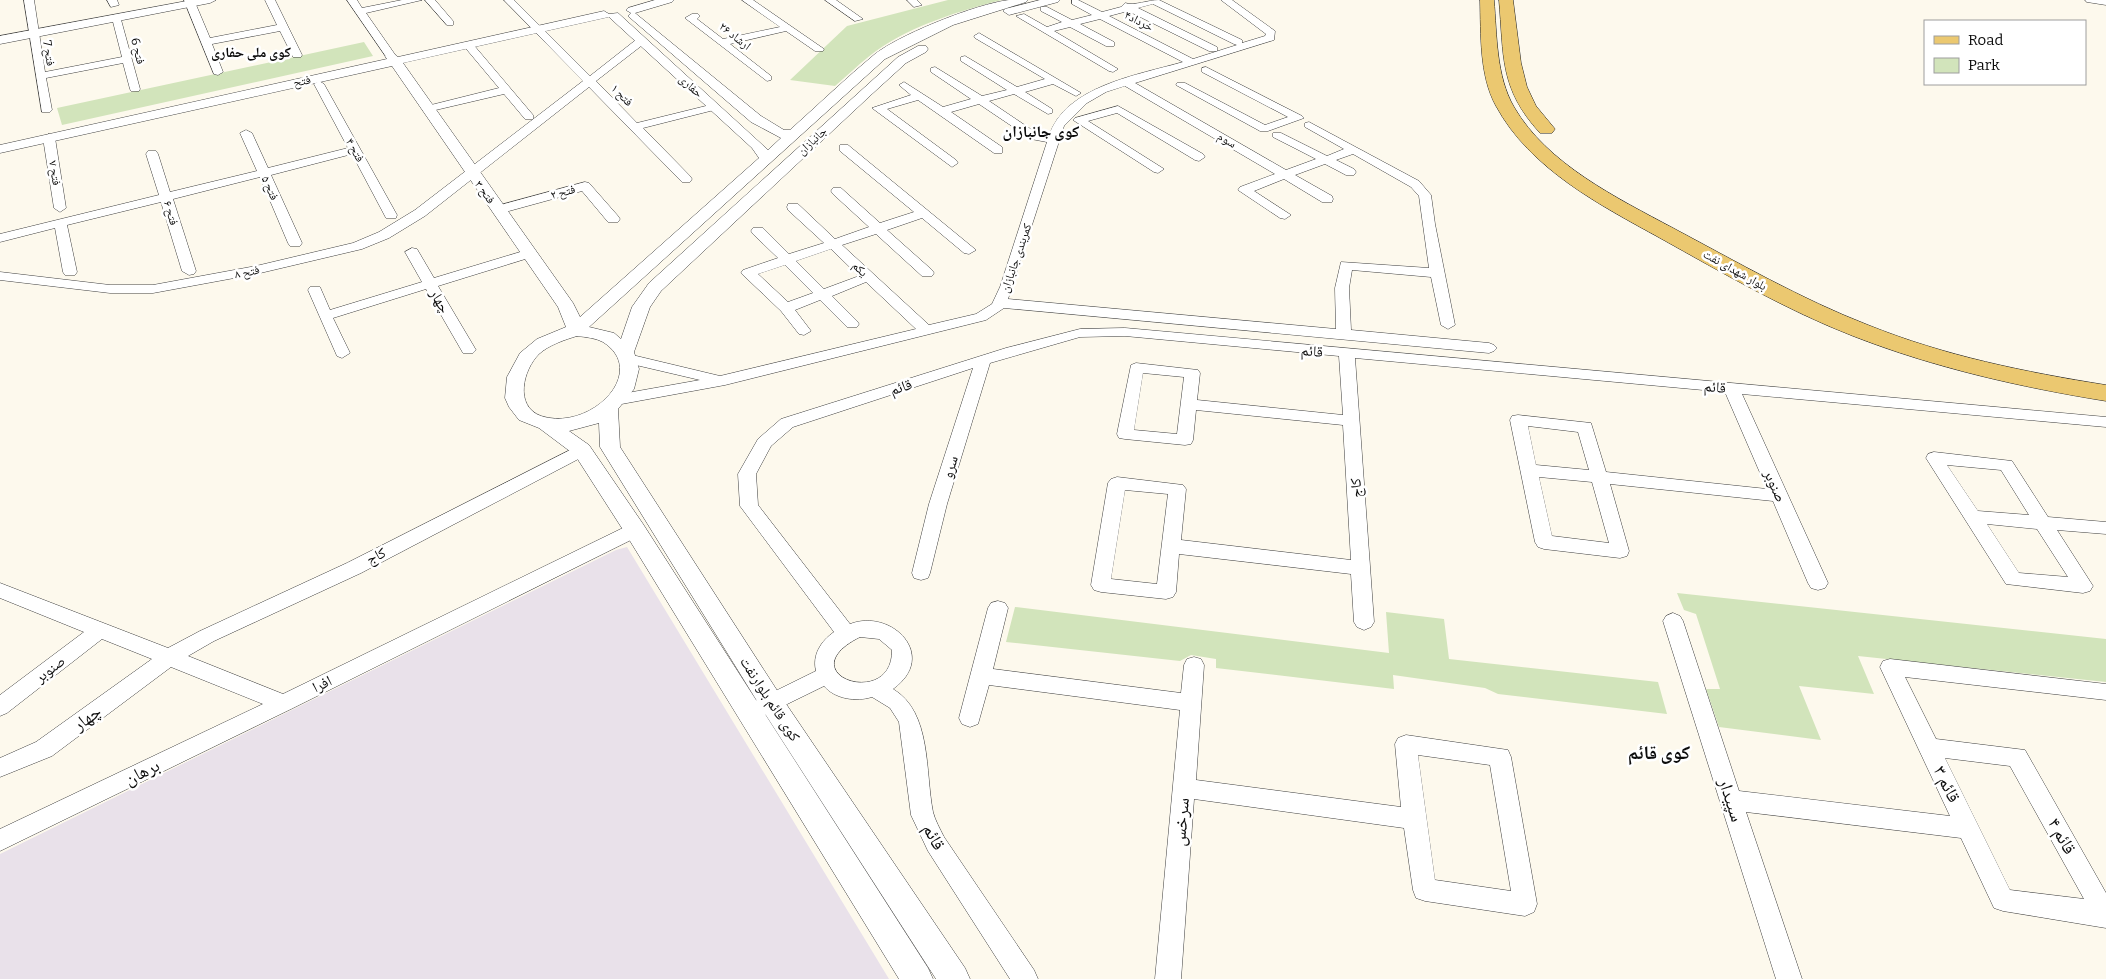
<svg xmlns="http://www.w3.org/2000/svg" width="2106" height="979" font-family="Bitter,'Noto Naskh Arabic',serif">
<style>
.industrial{fill:#e9e1ea}
.green{fill:#d2e4bb}
.lines{fill:none;stroke-linecap:round;stroke-linejoin:round}
.minor-casing{stroke:#3f3f3f;stroke-width:1}
.tertiary-casing{stroke:#3f3f3f;stroke-width:1}
.primary-casing{stroke:#1d1d1d;stroke-width:1}
.minor{fill:#fff;fill-rule:evenodd}
.tertiary{fill:#fff;fill-rule:evenodd}
.primary{fill:#ebc870;fill-rule:evenodd}
.labels{text-anchor:middle;dominant-baseline:central;stroke-width:5;stroke-linejoin:round;paint-order:stroke}
.far-street-label{font-size:12px;fill:#0c0c0c;stroke:#fff}
.far-neighbourhood-label{font-size:14px;font-weight:bold;fill:#0c0c0c;stroke:#fff}
.street-label{font-size:15px;fill:#0c0c0c;stroke:#fff}
.far-district-label{font-size:16px;font-weight:bold;fill:#0c0c0c;stroke:#fff}
.near-street-label{font-size:18px;fill:#0c0c0c;stroke:#fff}
.near-neighbourhood-label{font-size:19px;font-weight:bold;fill:#0c0c0c;stroke:#fff}
</style>
<rect width="100%" height="100%" fill="#fdf9ed"/>
<!-- industrial -->
<path class="industrial" d="M627,547L889,979H0V854L616,550Z"/>
<!-- green -->
<path class="green" d="M948,0H1002C959,11 913,25 876,51C862,61 848,75 835,86L790,80L847,26Z
M364,42L373,56L62,125L57,108Z
M1677,593L2106,639V682L1858,656L1874,694L1799,686L1821,740L1719,727L1706,689H1720L1696,614L1684,610Z
M1015,607L1389,653L1386,612L1444,619L1449,659L1658,682L1667,714L1498,694L1485,688L1393,675L1394,689L1216,668V659L1191,655L1180,661L1006,642Z"/>
<g class="lines">
<!-- minor casing -->
<g class="minor-casing">
<path id="minor" d="M24,0H34L45,72L122,57L112,18L120,16L140,89L139,91H131L130,89L123,63L46,78L52,110L50,112H42Z
M107,0H117L119,5L111,7Z
M184,0H194L210,38L277,25L265,0H275L302,55L301,57H293L280,31L212,44L223,72L218,75L214,74Z
M347,0H357L362,8L402,0H422L366,13L396,56L395,58H387Z
M425,0H435L453,21V25H447Z
M504,0H514L590,76L637,39H645V43L596,81L637,123L714,104L718,105V109L643,128L690,176L692,179L690,182H682L589,87L425,216L389,238L362,249L256,274L153,293H110L0,280V272L110,285H153L256,266L353,243L379,232L415,210L583,81Z
M742,0H753L824,49L823,51H815L786,31L730,44L771,76V80L767,81L685,18L692,14H698L700,16L697,19L723,39L780,27Z
M825,0H836L863,19L855,21Z
M907,0H917L922,5L914,7Z
M1072,0H1078L1102,12L1121,7L1125,3C1135,6 1148,0 1159,0L1242,40V43L1265,36L1266,34L1221,0H1232L1275,31L1274,40L1135,83L1286,170L1316,159L1273,137V133H1281L1327,156L1344,149L1305,127V123L1309,122L1419,181L1431,195L1435,224L1455,325L1448,329L1441,325L1431,277L1352,270L1349,288L1351,330L1489,343L1494,345L1497,348L1494,351L1489,353L1004,308L986,320L725,385L616,405L610,404L608,400L610,396L700,380L623,362L620,359L623,356L628,354L720,376L916,329L866,282L832,296L857,321L859,324L857,327H847L820,300L795,310L811,331L804,335L799,334L781,311L741,273L743,270L778,258L753,234L751,231L753,228H763L789,254L824,243L788,210L787,207L788,204H798L835,239L869,227L833,194L831,191L833,188H841L880,223L914,212L840,151V145H848L976,250L969,254L964,253L922,218L887,230L932,270L934,273L932,276H922L876,234L842,245L929,325L976,314L992,304L1000,287L1047,142L1031,139L979,104L951,112L1002,147V153H994L918,100L887,109L956,160L958,163L952,167L872,108L911,95L899,85L904,82L943,107L971,99L931,72V68L935,67L982,96L1007,90L961,61V57L965,56L1017,87L1045,79L975,38L974,36L979,33L1081,93L1076,96L1053,84L1025,92L1052,109V113L1048,114L1014,94L989,101L1038,134L1049,136C1065,86 1138,75 1183,62L1100,19L1080,24L1114,42V46H1106L1070,27L1054,31L1118,69L1113,72L1109,71L1016,16L1024,14L1047,27L1062,22L1041,11V7H1047L1072,20L1092,15L1072,4ZM1153,4L1234,44L1237,45L1193,59L1109,16L1128,11L1209,51H1217V47L1138,8ZM1125,86L1275,174L1240,187L1238,190L1280,218L1285,219L1291,215L1254,191L1284,179L1322,202H1332L1333,199L1332,196L1295,175L1325,164L1346,175H1354L1356,172L1354,169L1336,160L1353,154L1411,187L1419,196L1429,268L1341,262L1335,288L1336,329L1008,299L1064,126L1087,103L1106,92ZM831,249L859,276L824,289L796,261ZM785,265L813,293L788,302L758,274Z
M468,42L472,43L533,115V119H525L504,94L427,112L423,111V107L499,88L463,45Z
M1206,67L1302,116L1304,118L1268,131H1260L1176,85L1177,83H1185L1265,125L1288,117L1202,72V68Z
M319,81L324,84L397,215L396,218H386L352,154L271,175L302,243L300,246H290L288,243L260,177L173,199L196,271L194,274L189,275L182,271L161,202L67,225L77,272L75,275H65L63,272L55,228L0,242V234L159,195L146,154L148,151H156L158,154L170,192L257,171L240,133L246,130L252,133L268,168L348,148L314,84Z
M1118,106L1203,154L1205,157L1199,161L1195,160L1117,113L1088,121L1164,169L1158,173L1154,172L1073,120L1075,118Z
M49,134L55,138L66,208L60,212L54,208L43,138Z
M585,182L589,183L618,216L620,219L618,222H608L582,191L498,214L492,210L493,207Z
M412,248L417,249L434,278L530,249L537,253L535,256L438,286L476,350L473,353H463L426,289L333,318L350,353L342,358L337,356L308,290L310,287H320L330,310L422,282L405,252Z
M1125,328L2106,417V427L1742,394L1828,583L1825,588L1818,590L1811,588L1808,583L1773,501L1610,484L1629,551L1627,556L1620,558L1544,549L1538,547L1535,542L1510,420L1512,416L1518,415L1591,423L1606,472L1767,489L1725,392L1355,358L1374,622L1371,627L1364,630L1357,627L1354,622L1351,574L1179,554L1176,592L1173,597L1166,599L1101,592L1094,590L1091,585L1108,483L1111,479L1117,477L1183,485L1186,489L1181,540L1351,560L1343,425L1196,410L1193,440L1191,444L1185,445L1125,439L1119,438L1117,434L1131,365L1136,363L1198,370L1200,373L1197,400L1343,415L1339,356L1125,336L1080,337L990,363L947,504L930,573L928,578L921,580L914,578L912,573L929,504L973,368L793,427L771,446L756,474L758,505L850,624C892,608 939,656 893,689C932,712 925,772 933,812C935,820 940,829 944,837L1034,970L1038,979H1010L928,851L911,815L899,722L890,708L872,697C856,702 835,699 824,686L767,714L760,717L753,714L749,708L753,702L816,671C812,655 821,641 834,632L743,510L740,506L738,474L758,439L781,419L1006,348L1080,329ZM1143,373L1184,377L1177,434L1134,430ZM1528,426L1578,432L1589,470L1536,465ZM1539,477L1592,482L1609,543L1552,536ZM1125,490L1168,494L1157,584L1111,579ZM860,637L879,639L892,650C893,711 786,674 860,637Z
M582,444L588,446L590,450L588,454L361,573L214,641L188,656L283,694L629,525L635,524L641,525L644,530L641,535L291,709L0,851V829L263,704L171,667L52,756L0,777V758L36,742L152,659L102,639L7,713L0,716V695L84,632L0,598V583L168,648L200,631L347,563Z
M1934,452L2012,461L2048,517L2106,522V534L2057,530L2093,586L2090,591L2083,593L2006,584L1926,458L1928,454ZM1947,465L2001,470L2029,515L1978,511ZM1987,524L2037,529L2068,577L2019,573Z
M998,601L1005,603L1008,608L993,669L1181,693L1184,665L1187,659L1194,657L1201,659L1204,665L1196,780L1401,807L1395,744L1398,738L1406,735L1508,750L1511,757L1537,904L1534,912L1525,916L1425,901L1416,898L1413,890L1404,828L1194,799L1181,979H1155L1180,710L989,685L978,724L970,727L962,724L959,718L988,608L991,603ZM1418,755L1490,765L1511,891L1435,880Z
M1673,613L1680,616L1683,621L1739,791L1950,816L1880,667L1883,661L1890,659L2106,684V700L1905,677L1936,739L2025,750L2106,893V928L2003,911L1994,908L1961,838L1746,812L1802,979H1776L1663,621L1666,616ZM1945,758L2010,766L2084,899L2010,890Z"/>
</g>
<!-- tertiary casing -->
<g class="tertiary-casing">
<path id="tertiary" d="M192,0H216L210,3L0,44V36Z
M655,0H674L672,2L635,13L761,116L784,130H790C818,105 846,78 875,54C901,34 976,4 1009,0C1015,0 1022,0 1028,0L1026,2L953,25L885,59L589,327L614,333L621,339L632,307L649,283L898,57L918,46H926L928,49L926,52L906,63L872,94L661,291L650,307L634,352L639,369L634,389L618,409L620,447L780,695L965,968L970,979H936L762,709L600,447L599,423L569,431L589,445L643,524L928,968L933,979H899L627,536L575,455L539,428L519,420L509,407L505,398L507,377L520,353L537,339L566,327L558,307L392,66L0,153V145L387,59L385,56L391,52L398,57L604,11L609,14L618,13L768,150L781,138L751,122L628,16L631,13L626,10L628,8ZM609,17L752,148L759,158L580,317L573,303L403,63ZM577,336C585,337 596,338 603,342C650,372 590,432 541,416C514,406 523,370 539,354C549,345 564,340 577,336Z
M1040,0H1060L1058,2L1009,15L1003,11L1005,9Z
M2085,0H2106V5L2087,2Z"/>
</g>
<!-- primary casing -->
<g class="primary-casing">
<path id="primary" d="M1480,0H1494C1497,35 1496,76 1514,107C1547,164 1617,198 1673,228C1737,262 1801,299 1868,325C1945,356 2025,372 2106,385V401C2020,387 1935,368 1853,336C1786,310 1723,273 1660,238C1600,205 1530,169 1496,106C1479,75 1481,34 1480,0Z
M1499,0H1513L1521,63L1527,87L1536,106L1555,129L1552,133H1540C1499,88 1504,56 1499,0Z"/>
</g>
<!-- minor -->
<use href="#minor" class="minor"/>
<!-- tertiary -->
<use href="#tertiary" class="tertiary"/>
<!-- primary -->
<use href="#primary" class="primary"/>
</g>
<g class="labels">
<!-- far-street labels -->
<g class="far-street-label">
<text transform="translate(1139 21) rotate(27)">خرداد۴</text>
<text transform="translate(735 36) rotate(38)">ارشاد ۲۶</text>
<text transform="translate(138 51) rotate(76)">فتح 6</text>
<text transform="translate(49 53) rotate(81)">فتح 7</text>
<text transform="translate(302 81) rotate(-12)">فتح</text>
<text transform="translate(691 86) rotate(42)">حفاری</text>
<text transform="translate(622 95) rotate(45)">فتح ۱</text>
<text transform="translate(1227 140) rotate(30)">سوم</text>
<text transform="translate(812 141) rotate(-43)">جانبازان</text>
<text transform="translate(355 150) rotate(61)">فتح ۴</text>
<text transform="translate(55 173) rotate(81)">فتح ۷</text>
<text transform="translate(270 188) rotate(66)">فتح ۵</text>
<text transform="translate(485 192) rotate(54)">فتح ۳</text>
<text transform="translate(563 192) rotate(-16)">فتح ۲</text>
<text transform="translate(171 213) rotate(73)">فتح ۶</text>
<text transform="translate(1016 258) rotate(-71)">کمربندی جانبازان</text>
<text transform="translate(860 269) rotate(43)">یکم</text>
<text transform="translate(1735 270) rotate(29)">بلوار شهدای نفت</text>
<text transform="translate(247 272) rotate(-12)">فتح ۸</text>
</g>
<!-- far-neighbourhood labels -->
<g class="far-neighbourhood-label">
<text x="251" y="52">کوی ملی حفاری</text>
</g>
<!-- street labels -->
<g class="street-label">
<text transform="translate(440 301) rotate(60)">چهار</text>
<text transform="translate(1312 351) rotate(5)">قائم</text>
<text transform="translate(901 387) rotate(-18)">قائم</text>
<text transform="translate(1715 387) rotate(5)">قائم</text>
<text transform="translate(950 467) rotate(-73)">سرو</text>
<text transform="translate(1775 486) rotate(66)">صنوبر</text>
<text transform="translate(1356 488) rotate(-94)">کاج</text>
<text transform="translate(376 556) rotate(-27)">کاج</text>
<text transform="translate(50 669) rotate(-38)">صنوبر</text>
<text transform="translate(322 684) rotate(-26)">افرا</text>
<text transform="translate(770 699) rotate(57)">کوی قائم بلوارنفت</text>
</g>
<!-- far-district labels -->
<g class="far-district-label">
<text x="1041" y="131">کوی جانبازان</text>
</g>
<!-- near-street labels -->
<g class="near-street-label">
<text transform="translate(87 718) rotate(-36)">چهار</text>
<text transform="translate(142 772) rotate(-26)">برهان</text>
<text transform="translate(1947 784) rotate(64)">قائم ۳</text>
<text transform="translate(1731 800) rotate(72)">سپیدار</text>
<text transform="translate(1181 822) rotate(-85)">سرخس</text>
<text transform="translate(2062 836) rotate(61)">قائم ۴</text>
<text transform="translate(934 837) rotate(62)">قائم</text>
</g>
<!-- near-neighbourhood labels -->
<g class="near-neighbourhood-label">
<text x="1659" y="752">کوی قائم</text>
</g>
</g>
<!-- legend -->
<rect x="1924" y="20" width="162" height="65" fill="#ffffff" stroke="#9e9e9e"/>
<rect x="1934" y="36" width="25" height="8" fill="#ebc870" stroke="#9e9e9e"/>
<text x="1968" y="45" font-size="15" fill="#0c0c0c">Road</text>
<rect x="1934" y="58" width="25" height="15" fill="#d2e4bb" stroke="#9e9e9e"/>
<text x="1968" y="70" font-size="15" fill="#0c0c0c">Park</text>
</svg>
